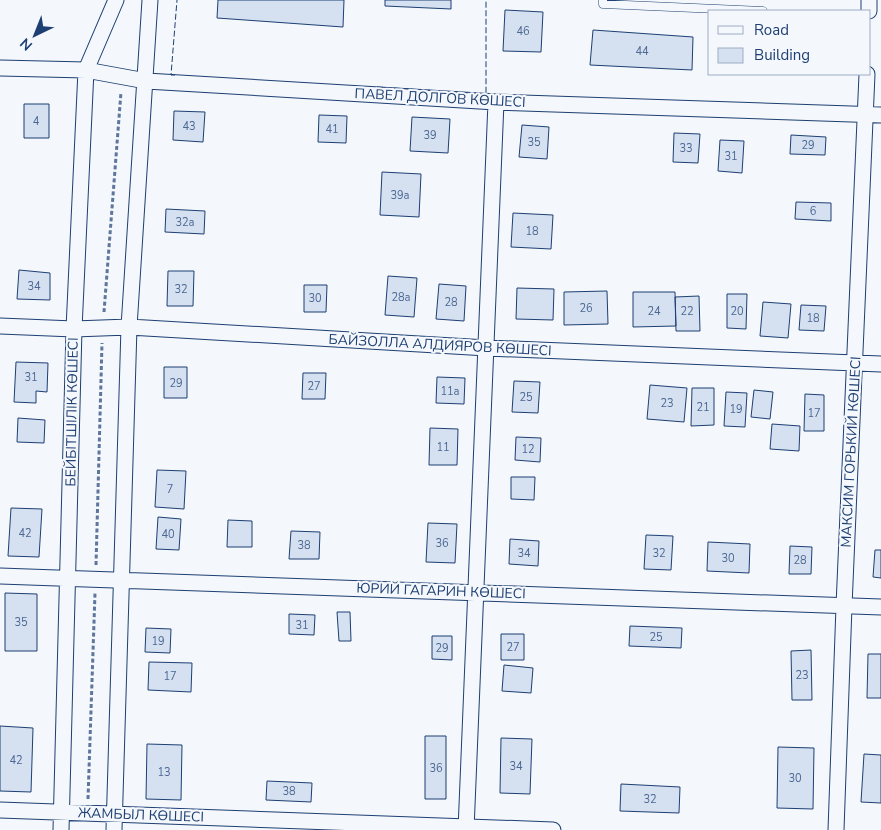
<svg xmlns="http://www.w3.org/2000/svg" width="881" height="830" font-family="'Nunito Sans',sans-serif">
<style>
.building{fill:#d5e0f0;stroke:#1d3f73}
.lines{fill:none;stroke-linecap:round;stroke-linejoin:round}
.lane-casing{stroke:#1d3f73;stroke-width:9}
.street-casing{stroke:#1d3f73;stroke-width:17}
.path{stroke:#5e769c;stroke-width:3;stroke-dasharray:4 2.5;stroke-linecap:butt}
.lane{stroke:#f4f7fb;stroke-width:8}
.street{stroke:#f4f7fb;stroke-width:15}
.fence{stroke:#1d3f73;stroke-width:1;stroke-dasharray:6 2.5;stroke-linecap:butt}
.labels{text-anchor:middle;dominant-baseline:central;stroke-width:4;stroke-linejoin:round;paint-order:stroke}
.number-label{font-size:11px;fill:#4b6792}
.street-label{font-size:14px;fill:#1d3f73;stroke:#f4f7fb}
</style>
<rect width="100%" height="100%" fill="#f4f7fb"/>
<!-- building -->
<path class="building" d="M218,0H344L343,27L217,18Z
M385,0H451V9L385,6Z
M505,10L543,12L541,52L503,51Z
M593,30L693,37L692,70L590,65Z
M24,104H49V138H24Z
M174,111L205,112L203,142L173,140Z
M319,115L347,116L346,143L318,142Z
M412,117L450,119L448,153L410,151Z
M522,125L549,127L547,159L519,157Z
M674,133L700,134L698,163L673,162Z
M791,135L826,137L825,155L790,154Z
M720,140L744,141L742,173L718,171Z
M382,172L421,174L419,217L380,215Z
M796,202L831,203V221L795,219Z
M166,209L205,211L204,234L165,232Z
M513,213L553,215L551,249L511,247Z
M19,270L50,273V300L17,299Z
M168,271H194L193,306H167Z
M388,276L417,278L414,317L385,315Z
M439,284L466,286L464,321L436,319Z
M304,285H327L326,312H304Z
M517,288L554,289L553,320L516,319Z
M607,291L608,324L564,325V292Z
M633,292H675L676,326L633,327Z
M727,294H747L746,329L727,328Z
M699,296L700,331H676L675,297Z
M763,302L791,304L788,338L760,336Z
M801,305L826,306L824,331L799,330Z
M16,362L48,363L47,392L36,391V403L14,402Z
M164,367H187V398H164Z
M303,373H326L325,399H302Z
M437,377L465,378L464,404L436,403Z
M514,381L540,382L538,413L512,412Z
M650,385L687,388L684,422L647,419Z
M692,388H714V425L691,426Z
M754,390L773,392L770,419L751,417Z
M726,392L747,393L745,427L724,426Z
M805,394L824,395V431H804Z
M18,418L45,420L44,443L17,442Z
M772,424L800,426L799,451L770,449Z
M430,428L458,429L457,465H429Z
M516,437L541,438L540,462L515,460Z
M157,470L186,471L184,509L155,507Z
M511,477H535L534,500L511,499Z
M11,508L42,509L39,557L8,556Z
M158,517L181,519L179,550L156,549Z
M228,520L252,521V547H227Z
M428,523L457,524L455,563L426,562Z
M291,531L320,532L319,559H289Z
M646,535L673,536L671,570L644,569Z
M510,539L539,541L538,566L509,564Z
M708,542L750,544L749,573L707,571Z
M790,546L812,547L811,574H789Z
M875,550H881V578L873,577Z
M5,593L37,594V651H5Z
M337,612H350L351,641H339Z
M289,614L315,615L314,635L289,634Z
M630,626L682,628L681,648L629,646Z
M146,628L171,629L170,653L145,652Z
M501,634H524V660H501Z
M432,636H452V660L432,659Z
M811,650L812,700H792L791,651Z
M868,654H881V698H867Z
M149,662L192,663L191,692L148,690Z
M504,665L533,668L531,693L502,691Z
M0,726L33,728L31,792L0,791Z
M425,736H446V799H425Z
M501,738L532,739L530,794L500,793Z
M147,744L182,745L181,800L146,799Z
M778,747L814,748L813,809L777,808Z
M864,754L881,755V803L861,802Z
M267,781L312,783L311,802L266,800Z
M621,784L680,787L679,813L620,811Z"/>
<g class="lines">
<!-- lane casing -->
<g class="lane-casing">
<path id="lane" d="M603,0V4L763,11"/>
</g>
<!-- street casing -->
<g class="street-casing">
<path id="street" d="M869,11V0
M0,68L86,70L146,81L496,102L881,115
M0,326L74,329L129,327L487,348L881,364
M0,576L881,607
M0,810L553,830
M61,830L74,329L86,70L116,0
M114,830L129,327L150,0
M466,830L496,102
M836,830L844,606L867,74"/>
</g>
<!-- path -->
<path class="path" d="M104,312L121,92
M96,565L102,343
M88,799L95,593"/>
<!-- lane -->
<use href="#lane" class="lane"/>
<!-- street -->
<use href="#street" class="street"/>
<!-- fence -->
<path class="fence" d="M175,75H171L177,0
M377,87L486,94V0"/>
</g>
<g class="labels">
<!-- number labels -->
<g class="number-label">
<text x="523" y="31">46</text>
<text x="642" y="51">44</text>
<text x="36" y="121">4</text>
<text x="189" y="126">43</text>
<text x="332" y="129">41</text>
<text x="430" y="135">39</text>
<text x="534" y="142">35</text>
<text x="808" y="145">29</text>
<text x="686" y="148">33</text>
<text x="731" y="156">31</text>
<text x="400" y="195">39а</text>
<text x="813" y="211">6</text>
<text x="185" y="222">32а</text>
<text x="532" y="231">18</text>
<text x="34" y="286">34</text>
<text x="181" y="289">32</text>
<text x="401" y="297">28а</text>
<text x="315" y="298">30</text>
<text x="451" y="302">28</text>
<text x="586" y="308">26</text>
<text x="654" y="311">24</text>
<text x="687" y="311">22</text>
<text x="737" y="311">20</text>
<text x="813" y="318">18</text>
<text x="31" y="377">31</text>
<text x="176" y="383">29</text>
<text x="314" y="386">27</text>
<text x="450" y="391">11а</text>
<text x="526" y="397">25</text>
<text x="667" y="403">23</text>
<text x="703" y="407">21</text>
<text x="736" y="409">19</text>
<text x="814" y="413">17</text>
<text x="443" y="447">11</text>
<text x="528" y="449">12</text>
<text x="170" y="489">7</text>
<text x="25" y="533">42</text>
<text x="168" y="534">40</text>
<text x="442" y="543">36</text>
<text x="304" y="545">38</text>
<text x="524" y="553">34</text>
<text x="659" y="553">32</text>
<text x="728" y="558">30</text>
<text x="800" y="560">28</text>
<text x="21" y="622">35</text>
<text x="302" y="625">31</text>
<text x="656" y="637">25</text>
<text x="158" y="641">19</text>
<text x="513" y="647">27</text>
<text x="442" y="648">29</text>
<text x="802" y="675">23</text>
<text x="170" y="676">17</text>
<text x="16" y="760">42</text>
<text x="516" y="766">34</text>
<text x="436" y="768">36</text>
<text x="164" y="772">13</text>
<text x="795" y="778">30</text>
<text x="289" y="791">38</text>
<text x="650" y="799">32</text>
</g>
<!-- street labels -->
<g class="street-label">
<text transform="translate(440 98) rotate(3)">ПАВЕЛ ДОЛГОВ КӨШЕСІ</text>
<text transform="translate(440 345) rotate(3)">БАЙЗОЛЛА АЛДИЯРОВ КӨШЕСІ</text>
<text transform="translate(72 412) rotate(-89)">БЕЙБІТШІЛІК КӨШЕСІ</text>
<text transform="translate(851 452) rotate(-87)">МАКСИМ ГОРЬКИЙ КӨШЕСІ</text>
<text transform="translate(441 591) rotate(2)">ЮРИЙ ГАГАРИН КӨШЕСІ</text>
<text transform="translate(141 815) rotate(2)">ЖАМБЫЛ КӨШЕСІ</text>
</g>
</g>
<!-- legend -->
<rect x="708" y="10" width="162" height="65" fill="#f4f7fb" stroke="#9eadc5"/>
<rect x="718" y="26" width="25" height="8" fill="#f4f7fb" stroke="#9eadc5"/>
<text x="754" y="35" font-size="15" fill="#1d3f73">Road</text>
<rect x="718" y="48" width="25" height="15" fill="#d5e0f0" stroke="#9eadc5"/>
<text x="754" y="60" font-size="15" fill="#1d3f73">Building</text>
<!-- north arrow -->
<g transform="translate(35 35) rotate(223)" stroke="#f4f7fb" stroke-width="4" paint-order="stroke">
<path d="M0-4L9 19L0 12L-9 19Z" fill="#1d3f73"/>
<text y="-8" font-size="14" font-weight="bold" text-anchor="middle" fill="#1d3f73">N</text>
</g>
</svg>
